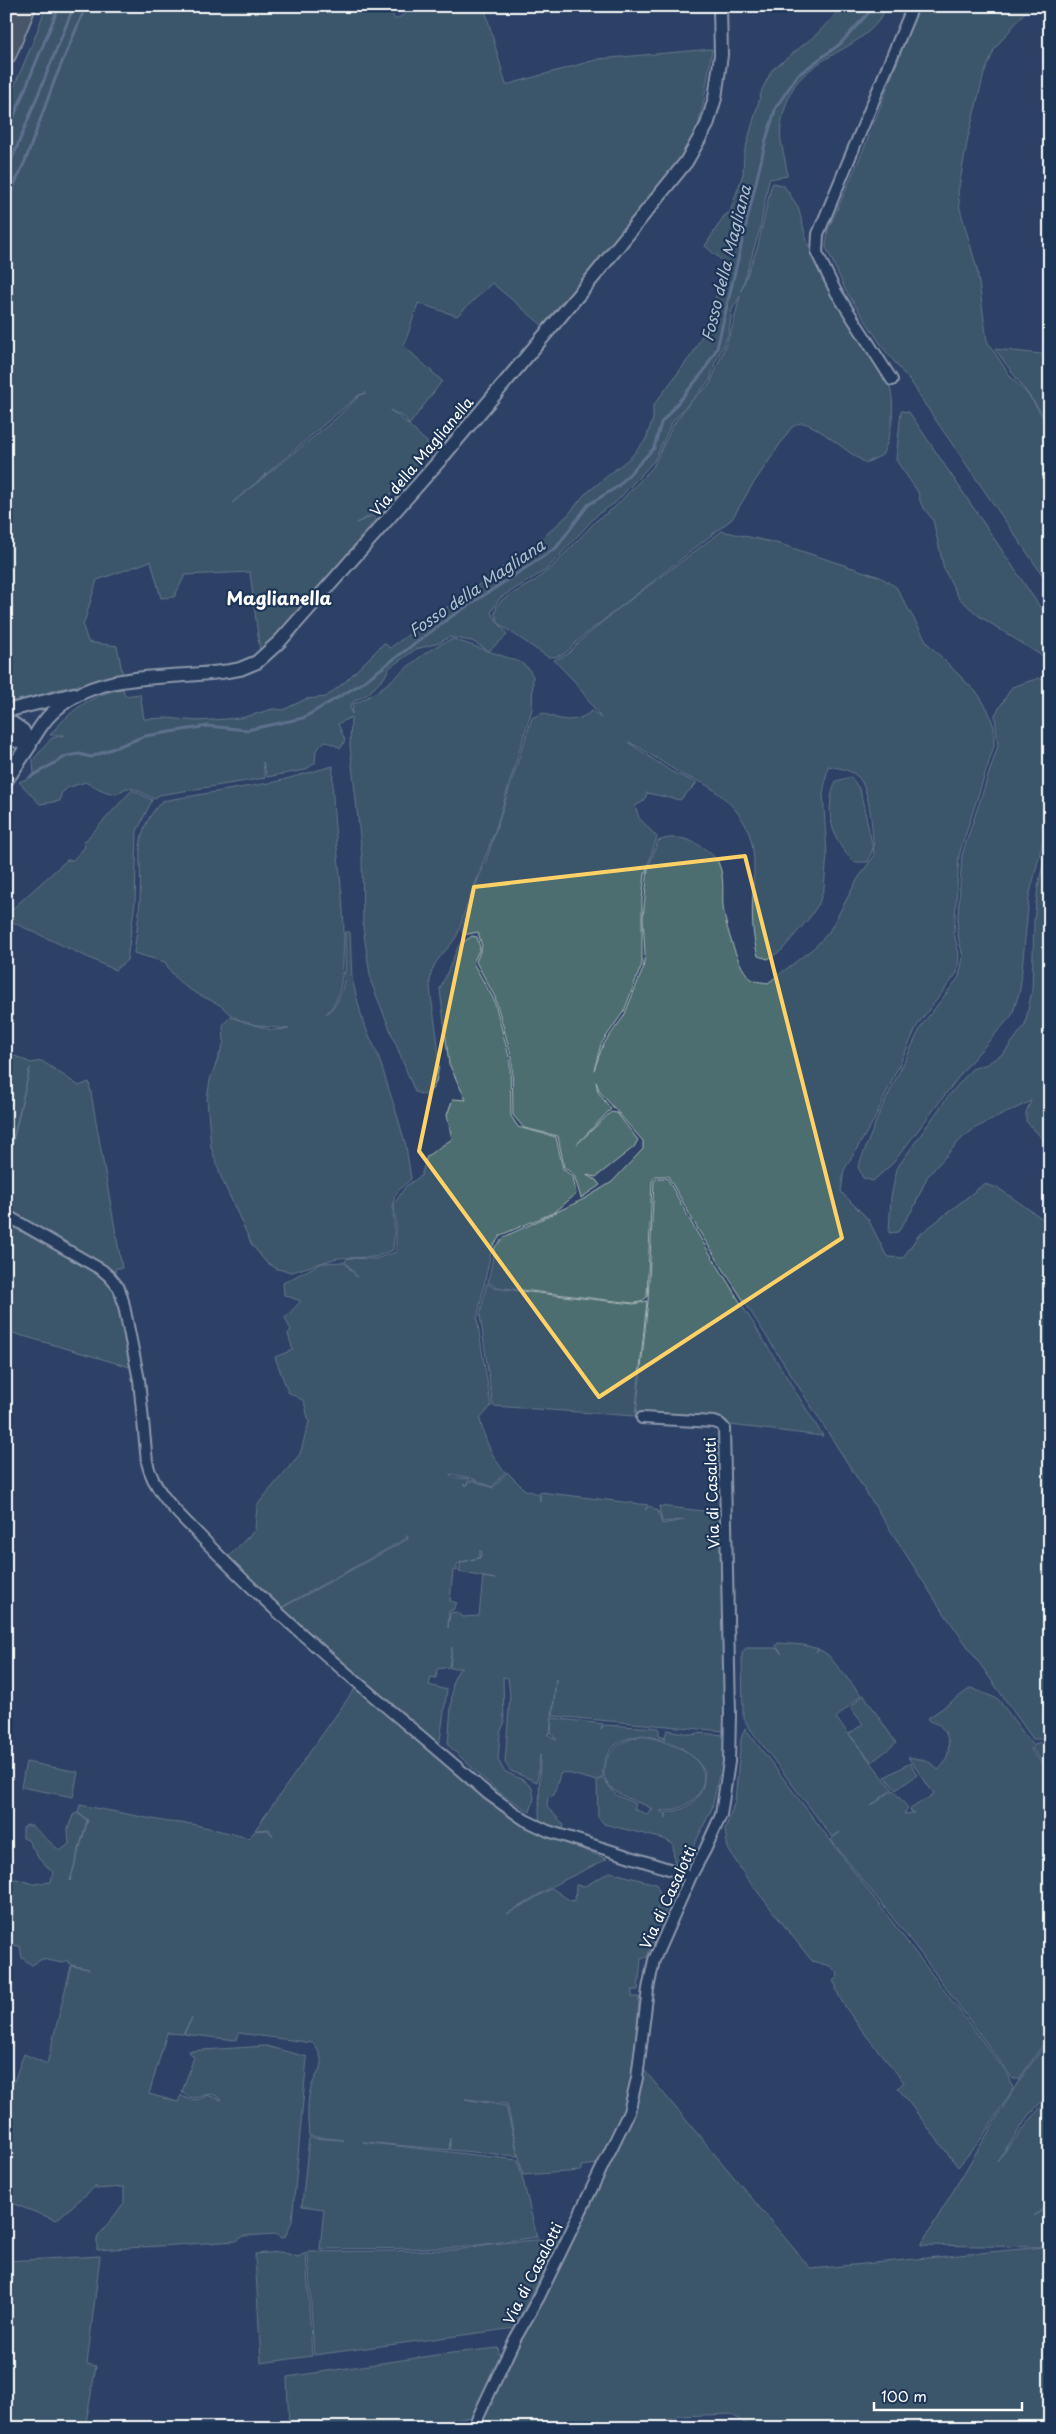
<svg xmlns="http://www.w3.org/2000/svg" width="1056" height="2434" font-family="'Playpen Sans',sans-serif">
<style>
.green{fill:#4d6e6f;stroke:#a6b6b7;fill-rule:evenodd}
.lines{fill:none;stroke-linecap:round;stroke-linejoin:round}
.stream{stroke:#97a9bf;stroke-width:3}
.minor-casing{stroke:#fff;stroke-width:14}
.tertiary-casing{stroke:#fff;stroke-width:16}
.secondary-casing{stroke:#fff;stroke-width:18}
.motorway-casing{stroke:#fff;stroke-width:22}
.minor{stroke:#1d3557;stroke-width:10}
.tertiary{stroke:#1d3557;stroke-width:12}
.secondary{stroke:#1d3557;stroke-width:14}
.motorway{stroke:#6b706d;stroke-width:19}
.marked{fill:none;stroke:#ffd166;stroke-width:4;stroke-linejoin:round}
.labels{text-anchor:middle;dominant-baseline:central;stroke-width:4.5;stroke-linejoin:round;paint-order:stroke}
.street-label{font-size:15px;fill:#fff;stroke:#1d3557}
.water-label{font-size:16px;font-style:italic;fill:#b1bfcf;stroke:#1d3557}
.quarter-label{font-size:18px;font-weight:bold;fill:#fff;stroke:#1d3557}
</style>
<rect width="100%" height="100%" fill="#2e4266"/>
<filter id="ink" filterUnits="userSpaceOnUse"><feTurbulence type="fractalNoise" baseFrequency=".02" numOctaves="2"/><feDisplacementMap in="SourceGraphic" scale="10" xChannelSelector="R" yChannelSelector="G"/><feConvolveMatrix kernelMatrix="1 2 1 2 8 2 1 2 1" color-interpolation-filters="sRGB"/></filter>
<g filter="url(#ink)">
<!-- green -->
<path class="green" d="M46,6H389L395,20L418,6H484L506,85L599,59L712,49L704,100L696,136L662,184L546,322L542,325L492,283L457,316L418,303L404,346L442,381L409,425L405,418L390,410C404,419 414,431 427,442V454L373,514L356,523L373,516L376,519C338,563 303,611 260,652L250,572L185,575L174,597L161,598L151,561L97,580L83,626L88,642L117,646L123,676L54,690L20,704L6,707V105L34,40ZM366,393L360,395L333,421L232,503L359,395Z
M843,6H887C872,44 825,51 799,80C789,91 783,112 781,126C778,143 787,159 787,176L769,179L760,229L741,291L758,246L771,187L773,183L784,186L798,207L808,245L888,380C896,403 893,433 882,455L866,463C852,456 813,422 802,423C798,423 794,426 791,428L751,487L732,519L577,641C569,651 562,658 548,657L499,624L495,614L497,606L502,600L536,580L552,567L597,520L615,507L653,467L673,425L690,402L710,384L732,329L740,296L732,310L729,333L715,363L710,380L672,422L654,461L615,503L598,514L546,570L500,598L491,612C495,620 505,629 507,635L489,651L472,641L449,637L439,643L416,649L389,668L384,678L368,694L354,701L350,706L352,714L353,704C391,690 414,652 453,639L520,662L528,668L533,676L532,709L495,831L468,903L486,861L532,718L543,713C562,721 575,724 592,711L601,718L576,683L554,660L568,654L579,642L618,609L722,531L780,544L880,577L896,587L928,644L978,694L988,710L994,727V746L959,855L954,933L959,955L957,973L918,1024L874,1120L844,1170L841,1192L868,1219L885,1253L889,1257L903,1258L918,1236L984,1184L998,1188L1050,1224V1748L1041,1739H1033L939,1606L699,1231L668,1176H656L652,1181L647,1297L641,1302L633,1303L496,1287L488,1282L495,1247L504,1237L586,1198L612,1182L643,1149V1141L600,1092L596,1082L598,1092L611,1109L577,1144L611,1112L617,1113L638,1140L634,1147L596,1177L586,1175L596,1180L600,1185L581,1198L574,1175L564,1167L558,1136L524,1128L513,1115L512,1058L495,997L476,962L482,946L478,932L463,935L462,931L468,904C463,913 462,923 458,933C450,951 431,958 430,982C429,1007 453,1082 425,1095L415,1092L371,982L363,927L362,855L350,746L351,717L338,724L345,740L341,748L325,741L316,750L315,763L305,770L267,777L263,762L265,778L159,795L154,799L135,789L126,788L117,794L106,792L85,782L67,788L61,794L60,801L40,804L19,782L34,776L33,760L52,738L64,735H50C70,711 91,694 123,689L125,696L140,694L144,719L167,718L197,721L241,718L273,709L283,710L306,699L326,697L346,681L384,643L390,648L537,543L569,514L584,495L631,457L646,439L653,419V406L693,353L711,318L724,262L705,246L724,216L730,212L743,174L744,154L762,90L772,70L817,34ZM628,742C644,748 666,766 683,775C691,779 701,781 708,786C784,837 738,886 758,956L768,959L782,950L810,917L819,903L824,888L827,855L823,794L828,766C838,768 849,769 857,776C871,787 873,838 874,856L857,880L829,932L815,947L768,983C763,982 757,982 753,980C738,972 725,923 723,907C722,892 725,877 718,862C714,854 702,847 695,843C683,837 670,836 658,841L648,868L643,918L645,954L643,969L624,1016L603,1045L594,1070L601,1044L624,1011L642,964V900L645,874L657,837L639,818L635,806L644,801L647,793L680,800L697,783L672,772Z
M919,6H1030L995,48L984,74L968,137L958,192L960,209L977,269L987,341L1010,376L1030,397L1050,428V586L924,403L914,386L884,349L846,291L826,247L828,230L865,146Z
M995,349L1050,355V424Z
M901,411L909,412L1050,622V661L979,616L959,598L944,569L933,520L921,504L918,492L896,460Z
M1039,678L1050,685V813L1029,897L1020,990L1012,1015L967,1066L893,1163L873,1181L863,1178L858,1167L879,1114L922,1025L959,977L963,957L957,931L962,855L998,746L995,715L1012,687Z
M333,766C330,831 348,896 343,961C342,975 342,989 335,1002C333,1007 329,1010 326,1014C350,996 345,960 345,932H350L352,979L363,1022L378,1055L397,1115L406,1146L411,1179C389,1197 393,1200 394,1226C395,1234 393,1242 393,1250L375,1257L337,1258L292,1272L277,1269L265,1261L252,1245L221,1177L211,1147L207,1099L210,1080L224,1042L223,1025L230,1017L271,1030L289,1029C271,1027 244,1026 230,1014C225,1011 224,1007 218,1004C193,991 179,988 165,962L134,953C136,935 139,917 140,899C143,857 130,836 162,801L275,782Z
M851,777L860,790L873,848L868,862H854C831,841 824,809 836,781Z
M132,790L152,800L137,831L135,902L127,960L115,970L6,919V904L11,910L67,860H73L85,847L83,843Z
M1050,832V1147L1026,1121V1112L1031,1101L975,1128L961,1139L927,1177L914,1207L898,1232L889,1233L891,1197L897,1168L949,1095L972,1069L987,1064L1004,1053L1025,1025L1032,990L1034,921L1038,887Z
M472,936L477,937L480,948L473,963L494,1000L510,1060L511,1116L518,1127L556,1137L563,1169L573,1177L576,1194L555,1212L501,1235L492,1247L477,1319L491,1406L480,1419C484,1438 492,1458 505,1472L492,1487L471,1478L450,1474L451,1477L470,1479L466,1485L463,1484L466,1486L472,1480L493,1488L507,1472L525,1490L539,1494L540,1501V1492L648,1505L645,1510L650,1506L658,1511L662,1524L684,1520L662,1522L659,1506L720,1513L722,1522L724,1731L553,1716L556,1679L550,1733L547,1734L557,1740L551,1733L552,1718L603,1724L600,1730L604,1725L659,1728V1735L665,1737L664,1740L667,1730L696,1735V1733L724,1735L723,1776L719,1775L712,1808L687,1860L682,1859L678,1862L674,1861L673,1844L664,1839L604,1824L598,1817L597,1781L564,1772L560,1774L554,1795L548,1797L547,1807L564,1825L562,1835L540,1826L539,1813L540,1755L537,1782L511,1771L505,1763L510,1695L508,1678L503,1677L504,1724L500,1733L498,1760L504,1771L525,1781L532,1788L534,1798L530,1812L497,1791L448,1745L453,1681L458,1671L462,1668H450L452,1647L449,1667L437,1669L436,1678L431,1677L429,1685L447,1690L439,1747L280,1609L408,1539L407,1535V1538L280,1608L228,1557L255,1530L257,1505L300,1454L309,1422L304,1401L288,1392L275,1357L293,1350L288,1334L291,1330L285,1318L301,1301L284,1295L283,1283L322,1263L344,1262L357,1277L345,1261L348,1258L375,1259L396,1252V1226L394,1204L406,1186L421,1176L427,1156L452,1139L447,1115L453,1099L466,1100L449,1064L440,989L459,945ZM480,1550L482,1552L480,1558L461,1562L459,1572L495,1579L483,1577L479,1616L463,1617L457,1612L450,1613L448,1628L449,1611L453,1610L457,1603L450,1601L453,1570L457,1571V1564L480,1557ZM644,1735C671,1741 690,1748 705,1772C704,1775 704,1779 703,1783C699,1804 684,1810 666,1813V1818L665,1813L660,1811C687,1812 718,1788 697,1761C688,1750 675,1746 664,1742C654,1738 645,1735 634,1738C608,1745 590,1775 618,1793C629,1800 642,1803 653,1809H650L648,1815L634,1809L636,1804L616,1795L603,1778L597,1780L603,1777C602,1750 618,1738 644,1735Z
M6,1052L31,1063L42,1061L79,1086L89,1082L122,1268H116L114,1275L15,1218L10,1208L6,1207V1172L30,1068L6,1167Z
M658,1178H667L696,1231L823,1436L730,1425L726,1420L642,1412L636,1416L648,1300L654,1181Z
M7,1224L89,1269L109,1284L118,1298L130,1367L6,1331Z
M487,1283L494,1288L634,1304L647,1301L635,1416L493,1406L480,1315Z
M778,1643L803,1645L819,1649L816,1652L820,1650L828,1655L861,1695L836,1718L892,1789L871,1806L893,1790L908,1808L904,1814L914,1813L909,1810L934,1794L908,1757C919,1759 931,1760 938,1770C950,1761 953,1738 941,1727C937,1722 932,1724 927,1719L971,1688L998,1699L1033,1746L1039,1742L1050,1754V1772L1032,1748L1031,1750L1050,1774V2034L1019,2079H1013L915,1946L831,1840L840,1832L832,1837L748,1726L743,1716L742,1653L746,1648H776L782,1654L776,1646Z
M356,1687L504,1814L530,1829L607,1859L556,1884L507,1914L552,1888L569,1900L575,1901L576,1885L585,1886L610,1872L656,1884L662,1899L657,1909L666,1910L657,1930L654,1929L651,1935L654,1936L647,1957L641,1959L638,1990H632V1997H639C637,2036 637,2079 622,2116C616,2133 606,2148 597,2164L581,2166V2171L523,2175L507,2104L465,2099L506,2106L518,2156L450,2150V2138L449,2150L363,2142L518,2160L537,2237L457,2248L320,2249L324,2209L302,2206L309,2138L344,2140L309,2136C308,2122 306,2099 312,2085C319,2068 328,2063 313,2043L239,2033L236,2040L184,2034L192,2018L183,2034L167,2033L149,2094L178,2102L181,2095C190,2102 198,2101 207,2095L222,2100C207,2084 197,2108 182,2092L194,2057L188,2051L266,2046L307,2057L292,2221L285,2237L281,2238L275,2234L244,2236L236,2241L97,2250V2238L124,2203V2187L96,2189V2186L56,2220L6,2201V2103L24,2054L47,2064L71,1966L89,1969L71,1965L67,1960L62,1963L42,1959L32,1965L22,1958L20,1946L12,1945V1949L6,1952V1920H10L14,1912L9,1907L14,1895L12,1890L6,1887V1881L16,1879L34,1884L51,1882L53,1872L39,1859L28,1840L23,1838V1828L27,1825L32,1826L60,1851L69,1844L68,1829L73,1815L77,1813L87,1820L70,1881L88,1820L78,1813L80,1805L168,1822L192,1824L249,1838L255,1831L268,1830L273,1836L269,1829L255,1830Z
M864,1695L896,1743L872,1762L849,1734L863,1724L850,1707Z
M745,1728L1009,2076L1013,2089L981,2139L958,2167L898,2088L904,2082C892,2067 834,2000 836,1986L833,1981L838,1976L837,1972L830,1966L812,1961L746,1877L728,1849L725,1830L735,1801L741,1739Z
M26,1762L78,1772L73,1797L21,1787Z
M910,1763L917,1775L896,1790L885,1777Z
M1050,2037V2093L1031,2113L997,2161L1050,2096V2203L1034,2216L1050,2205V2232H1045L1050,2233V2428H752L731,2414L679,2416L662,2423L636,2428H592L565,2423L564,2428H478L564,2253L584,2218L621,2130L639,2064L811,2269L1043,2247L921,2245L1017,2084Z
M560,2238L515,2328L314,2355L308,2252L458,2250L489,2244Z
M281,2252L298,2257L306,2253L312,2356L261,2363L255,2254Z
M100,2256L87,2364L96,2366L85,2428H6V2261Z
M498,2348L500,2358L473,2417L365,2428H289L287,2377L443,2354Z"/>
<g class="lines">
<!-- stream -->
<path class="stream" d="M6,136L59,6
M6,174L74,6
M6,202L26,159L55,79L86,6
M30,777L67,756L79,754L91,757L145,736L208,726L247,730L303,718L359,685L452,616L556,548L588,505L617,487L654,448L661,423L704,371L717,348L766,140L776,107L798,75L840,44L875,6"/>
<!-- minor casing -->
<g class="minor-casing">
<path id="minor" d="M892,380L836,292L817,253L818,234L913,6
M6,1215L102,1270L110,1277L119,1288L123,1301L139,1380L147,1462C154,1494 183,1518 205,1541C292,1632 393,1711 488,1794L525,1820L548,1831L691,1876
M473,2428L515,2339L539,2297L629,2112L637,2078L648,1989L654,1960L691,1876L705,1850L721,1815L729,1762L730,1714L724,1428L720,1424L714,1422L642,1418"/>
</g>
<!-- tertiary casing -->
<g class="tertiary-casing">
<path id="tertiary" d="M6,711L74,694
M6,737L29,745C36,734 42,722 52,713C100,666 179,682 240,669L257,662L280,641L440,460L595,275L686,162L707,125L715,98L721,55L720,6"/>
</g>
<!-- secondary casing -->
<g class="secondary-casing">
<path id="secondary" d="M6,720L22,731L29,745L6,779"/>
</g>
<!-- motorway casing -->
<g class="motorway-casing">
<path id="motorway" d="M6,55L26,6"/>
</g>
<!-- minor -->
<use href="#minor" class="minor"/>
<!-- tertiary -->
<use href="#tertiary" class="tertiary"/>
<!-- secondary -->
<use href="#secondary" class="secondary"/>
<!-- motorway -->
<use href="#motorway" class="motorway"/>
</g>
</g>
<!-- marked area -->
<path d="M0 0H1056V2434H0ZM745,856L842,1238L599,1397L419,1151L474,887Z" fill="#2e4266" fill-opacity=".55" fill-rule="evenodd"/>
<path class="marked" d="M745,856L842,1238L599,1397L419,1151L474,887Z"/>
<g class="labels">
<!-- street labels -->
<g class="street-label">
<text transform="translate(421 456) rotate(-50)">Via della Maglianella</text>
<text transform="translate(711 1493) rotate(-92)">Via di Casalotti</text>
<text transform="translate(667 1897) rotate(-65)">Via di Casalotti</text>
<text transform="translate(532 2273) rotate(-63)">Via di Casalotti</text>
</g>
<!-- water labels -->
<g class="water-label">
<text transform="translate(725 263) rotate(-76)">Fosso della Magliana</text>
<text transform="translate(476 587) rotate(-34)">Fosso della Magliana</text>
</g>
<!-- quarter labels -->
<g class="quarter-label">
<text x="279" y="597">Maglianella</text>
</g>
</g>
<!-- margin -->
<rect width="1056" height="2434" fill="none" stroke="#1d3557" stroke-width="25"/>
<rect x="12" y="12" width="1031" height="2409" fill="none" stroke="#fff" stroke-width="2" filter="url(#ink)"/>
<!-- scale -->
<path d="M874 2402v8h148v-8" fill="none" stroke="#ffffff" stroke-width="2.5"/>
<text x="881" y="2402" font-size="15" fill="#ffffff" stroke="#1d3557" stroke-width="4" paint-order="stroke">100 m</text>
</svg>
